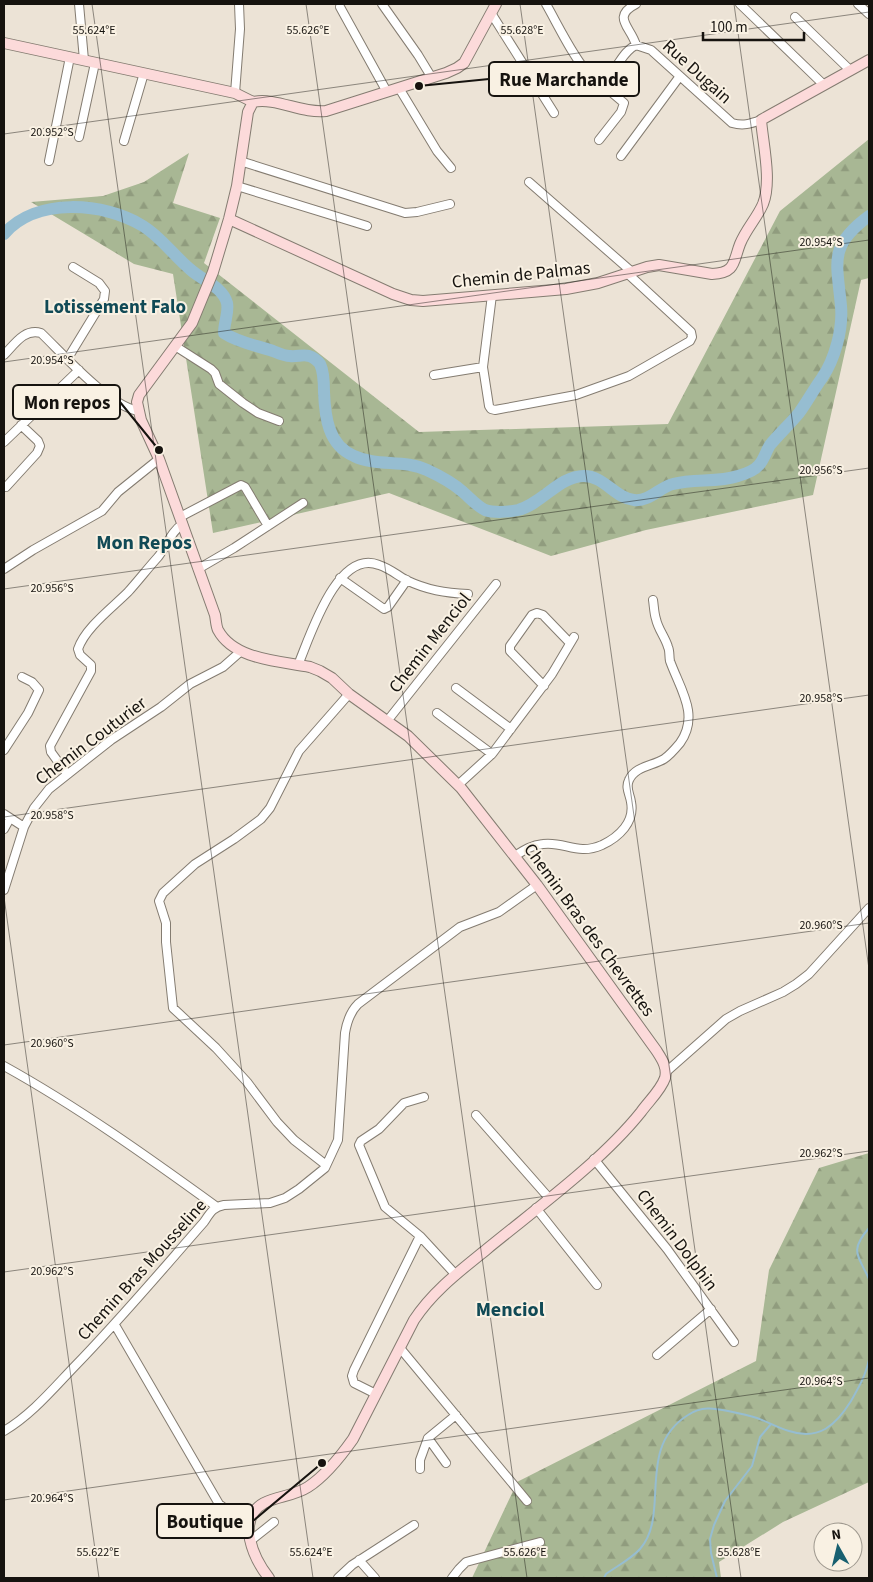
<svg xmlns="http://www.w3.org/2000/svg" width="873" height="1582" font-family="'Source Sans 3',sans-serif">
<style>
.forest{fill:url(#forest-firs)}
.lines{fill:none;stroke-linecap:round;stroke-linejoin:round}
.stream{stroke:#96bdd1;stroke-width:2}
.river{stroke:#96bdd1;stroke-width:12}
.street-casing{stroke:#847c71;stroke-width:10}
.secondary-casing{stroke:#847c71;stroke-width:12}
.street{stroke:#fff;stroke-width:8}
.secondary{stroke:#fcdada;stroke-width:10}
.ticks{fill:none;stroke:#16130f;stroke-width:1;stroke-opacity:0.45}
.labels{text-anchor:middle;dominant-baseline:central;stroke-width:4;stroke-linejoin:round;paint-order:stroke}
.street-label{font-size:18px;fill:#16130f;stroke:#f9f1e3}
.neighbourhood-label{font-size:19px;font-weight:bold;fill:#114a56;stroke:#f9f1e3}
.quarter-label{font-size:20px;font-weight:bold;fill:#114a56;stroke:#f9f1e3}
.ticks-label{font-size:12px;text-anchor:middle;fill:#16130f;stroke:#f9f1e3;stroke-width:4;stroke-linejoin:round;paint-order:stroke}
.leader{fill:none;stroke:#16130f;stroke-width:2}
.callout-dot{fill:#16130f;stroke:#f9f1e3;stroke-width:2}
.callout{fill:#f9f1e3;stroke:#16130f;stroke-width:2}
.callout-label{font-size:19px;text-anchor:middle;font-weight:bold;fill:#16130f}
</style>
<defs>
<pattern id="forest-firs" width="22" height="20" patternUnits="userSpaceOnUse" patternTransform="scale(1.25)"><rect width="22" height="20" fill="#a8b794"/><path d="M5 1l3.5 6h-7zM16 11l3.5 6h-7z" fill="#909c7e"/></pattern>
</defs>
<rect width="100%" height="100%" fill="#ece3d6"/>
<!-- forest -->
<path class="forest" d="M869,139V278L861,280L813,495L646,530L551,556L389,493L213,533L173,274L134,264L31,202L103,196L144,182L189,153L173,203L220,218L204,263L419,432L668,424L780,211Z
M869,1153V1482L783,1522L719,1562L721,1578H472L515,1487L513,1484L756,1361L769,1270L819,1168Z"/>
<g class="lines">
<!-- stream -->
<path class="stream" d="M869,1228C849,1251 858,1255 869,1279
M604,1578L606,1574C617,1566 631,1559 640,1549C671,1514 635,1448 688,1415C701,1406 714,1408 728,1411C738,1413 748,1415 757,1418C768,1422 778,1428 789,1431C819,1441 836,1425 851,1401C860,1385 864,1379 869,1360
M717,1578L711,1553L710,1539L714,1525L725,1501L752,1466L760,1437L771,1424"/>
<!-- river -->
<path class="river" d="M4,234C36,197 104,202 143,226C161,237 174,256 191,270C202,280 223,287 227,303C229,312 224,323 224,333C239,343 256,345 273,351C278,353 284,356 290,356C297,357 303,354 309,356C313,357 318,361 320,364C324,372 324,383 324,392C325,417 328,445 354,456C377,467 404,459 427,470C440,476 453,483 463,492C470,498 477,506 485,510C494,513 509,512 518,510C542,504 559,476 584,476C604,476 615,498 634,500C649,502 660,487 673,484C694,478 717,483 738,476C745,474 754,471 759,465C764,460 766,451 770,445C779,434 790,424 799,413C807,402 814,389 822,378C835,359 843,329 841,306C837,262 828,246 869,216"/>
<!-- street casing -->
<g class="street-casing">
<path id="street" d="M79,4L84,60
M382,4L418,55L432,78
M546,4C557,23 574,59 589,74C594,78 602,80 607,76C619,67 622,52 636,45L651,50L732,123C743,126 750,124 761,120
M636,4C611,17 631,27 636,45
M740,4L824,85
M858,4L869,14
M340,7L387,92
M491,13L554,113
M795,17L850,70
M399,88L437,151L451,168
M235,93L240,29L239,4
M79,137L95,63
M599,140L621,112L624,103L604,86L601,78
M124,141L144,73
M621,156L680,76
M49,161L70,57
M240,161L405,213L417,212L450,204
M529,182L632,272
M237,186L367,226
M492,295L483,367L489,406L491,409L495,410L576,395L629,376L690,341L692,337L691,332L627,273
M175,346L211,369L215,373L219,384L243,403L258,413L279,421
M4,355C14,345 24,328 41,333C64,355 108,405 138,411
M68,358L104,299L105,291L99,283L73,267
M434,375L483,367
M4,442L79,370
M6,487L37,453L40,446L38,441L21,425
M180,517L241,485L245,487L268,526
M4,569L33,550L102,511L118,492L159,459
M198,569L234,548L303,503
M340,578L384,609L388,607L407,580
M298,665C310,637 337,548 379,565C389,568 397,575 406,580C427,590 445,593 468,594
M544,686L510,651V646L532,615L537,613L543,615L570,643
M456,688L511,729
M437,713L492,754
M388,720L496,584
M4,750L28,713L39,690L32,682L22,677
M67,774L51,752L50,746L91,671V665L80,655L78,649C85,628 112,608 128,592C138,581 148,568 158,557C167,546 171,531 183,524
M458,785L492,754L552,674L574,637
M4,814L24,827
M4,829L10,818
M515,856C524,850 532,845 543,844C565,841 577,856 602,845C619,837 635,822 631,802C630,794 625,788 629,780C635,766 653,766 664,759C670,755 675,749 680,743C700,715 680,689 670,661C669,657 670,651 668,647C665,637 658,629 656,619C654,613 654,606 653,600
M4,890L24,827L34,808L49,789L111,740L161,707L190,684L223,667L240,652
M4,1066C78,1107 148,1157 217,1207
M666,1072L726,1019L740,1011L783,992L796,984L809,974L869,908
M424,1097L404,1103L379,1129L361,1141L359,1145L385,1207L420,1236L456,1275
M476,1115L549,1198
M594,1159L667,1249L734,1342
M326,1165L294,1140L277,1122L247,1082L216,1048L173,1008L166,942V923L159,901L163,893L195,864L234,839L261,819L270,808L299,751L349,694
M536,1208L597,1285
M115,1325L219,1504L228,1511L251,1517
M400,1348L527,1501
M657,1355L711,1309
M376,1394L354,1383L352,1376L354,1370L420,1236
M4,1431C31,1415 52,1390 74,1367C119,1321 161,1271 204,1222C210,1213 213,1207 224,1205L270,1203L285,1198L299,1189L325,1168L338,1140L345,1033C347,1021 350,1012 358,1004L460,927L499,912L537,885
M428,1438L446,1463
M420,1469V1460L428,1438L456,1415
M250,1541L274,1522
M359,1560L375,1578
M338,1578L352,1565L414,1525
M452,1578L459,1569L466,1562L540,1542"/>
</g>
<!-- secondary casing -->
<g class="secondary-casing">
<path id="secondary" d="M4,43L235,93L253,102
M229,219L393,294L411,300L423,301L566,289L598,283L647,267L659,265L712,274C736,273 733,262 740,244C746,229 757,218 763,204C772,181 763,144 761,120L869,60
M269,1578C254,1559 235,1519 264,1503C278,1496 294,1496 308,1487C325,1476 341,1456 353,1439L414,1320C433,1291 460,1271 487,1249C537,1208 601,1162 641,1112C648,1102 661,1090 665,1078C668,1067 661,1058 656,1050L537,885L461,788L408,736L349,694L332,678L320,671L310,667C280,661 234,660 218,630C216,626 216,620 215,615L159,459L141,420L137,402L139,395L192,323L213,272L229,219L237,186L248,112L253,102C276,97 302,114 326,111L446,73L457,68L464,63L496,4"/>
</g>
<!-- street -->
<use href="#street" class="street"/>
<!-- secondary -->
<use href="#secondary" class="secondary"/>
</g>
<!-- ticks -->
<path class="ticks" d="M92,4L313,1578M306,4L527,1578M520,4L741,1578M734,4L869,969M4,134L869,12M4,362L869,240M4,589L869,468M4,817L869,695M4,897L99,1578M4,1045L869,923M4,1272L869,1151M4,1500L869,1378"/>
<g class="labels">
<!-- street labels -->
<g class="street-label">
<text transform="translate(697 72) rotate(42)">Rue Dugain</text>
<text transform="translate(521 275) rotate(-6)">Chemin de Palmas</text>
<text transform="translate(430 643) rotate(-52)">Chemin Menciol</text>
<text transform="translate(91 741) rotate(-37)">Chemin Couturier</text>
<text transform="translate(589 930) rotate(54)">Chemin Bras des Chevrettes</text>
<text transform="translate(677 1240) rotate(53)">Chemin Dolphin</text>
<text transform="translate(142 1270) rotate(-48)">Chemin Bras Mousseline</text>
</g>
<!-- neighbourhood labels -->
<g class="neighbourhood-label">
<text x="115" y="307">Lotissement Falo</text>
</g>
<!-- quarter labels -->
<g class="quarter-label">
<text x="144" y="543">Mon Repos</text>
<text x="510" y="1310">Menciol</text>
</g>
</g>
<g class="ticks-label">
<text x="94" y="34">55.624°E</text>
<text x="308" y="34">55.626°E</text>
<text x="522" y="34">55.628°E</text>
<text x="52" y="136">20.952°S</text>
<text x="821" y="246">20.954°S</text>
<text x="52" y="364">20.954°S</text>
<text x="821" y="474">20.956°S</text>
<text x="52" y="592">20.956°S</text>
<text x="821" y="702">20.958°S</text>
<text x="52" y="819">20.958°S</text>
<text x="821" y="929">20.960°S</text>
<text x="52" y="1047">20.960°S</text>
<text x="821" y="1157">20.962°S</text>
<text x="52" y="1275">20.962°S</text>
<text x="821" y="1385">20.964°S</text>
<text x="52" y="1502">20.964°S</text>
<text x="98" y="1556">55.622°E</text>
<text x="311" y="1556">55.624°E</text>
<text x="525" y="1556">55.626°E</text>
<text x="739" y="1556">55.628°E</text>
</g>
<!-- callouts -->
<path class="leader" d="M419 86L489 79M159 450L120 402M322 1463L253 1521"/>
<g class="callout-dot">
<circle cx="419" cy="86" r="5"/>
<circle cx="159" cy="450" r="5"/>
<circle cx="322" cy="1463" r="5"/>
</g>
<g class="callout">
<rect x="489" y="62" width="150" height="34" rx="5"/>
<rect x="13" y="385" width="107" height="34" rx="5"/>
<rect x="157" y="1504" width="96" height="34" rx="5"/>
</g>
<g class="callout-label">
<text x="564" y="86">Rue Marchande</text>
<text x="67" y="409">Mon repos</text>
<text x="205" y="1528">Boutique</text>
</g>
<!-- border -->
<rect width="873" height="1582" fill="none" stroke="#16130f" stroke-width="10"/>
<!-- north arrow -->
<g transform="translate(838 1547) rotate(352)"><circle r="24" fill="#f9f1e3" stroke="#9e988e"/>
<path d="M0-4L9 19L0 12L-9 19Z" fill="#186070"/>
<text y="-8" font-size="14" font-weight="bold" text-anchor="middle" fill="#16130f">N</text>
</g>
<!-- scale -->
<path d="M703 32v8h101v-8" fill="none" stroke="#16130f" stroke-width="2.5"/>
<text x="710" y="32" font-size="15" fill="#16130f" stroke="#f9f1e3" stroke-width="4" paint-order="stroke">100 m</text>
</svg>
